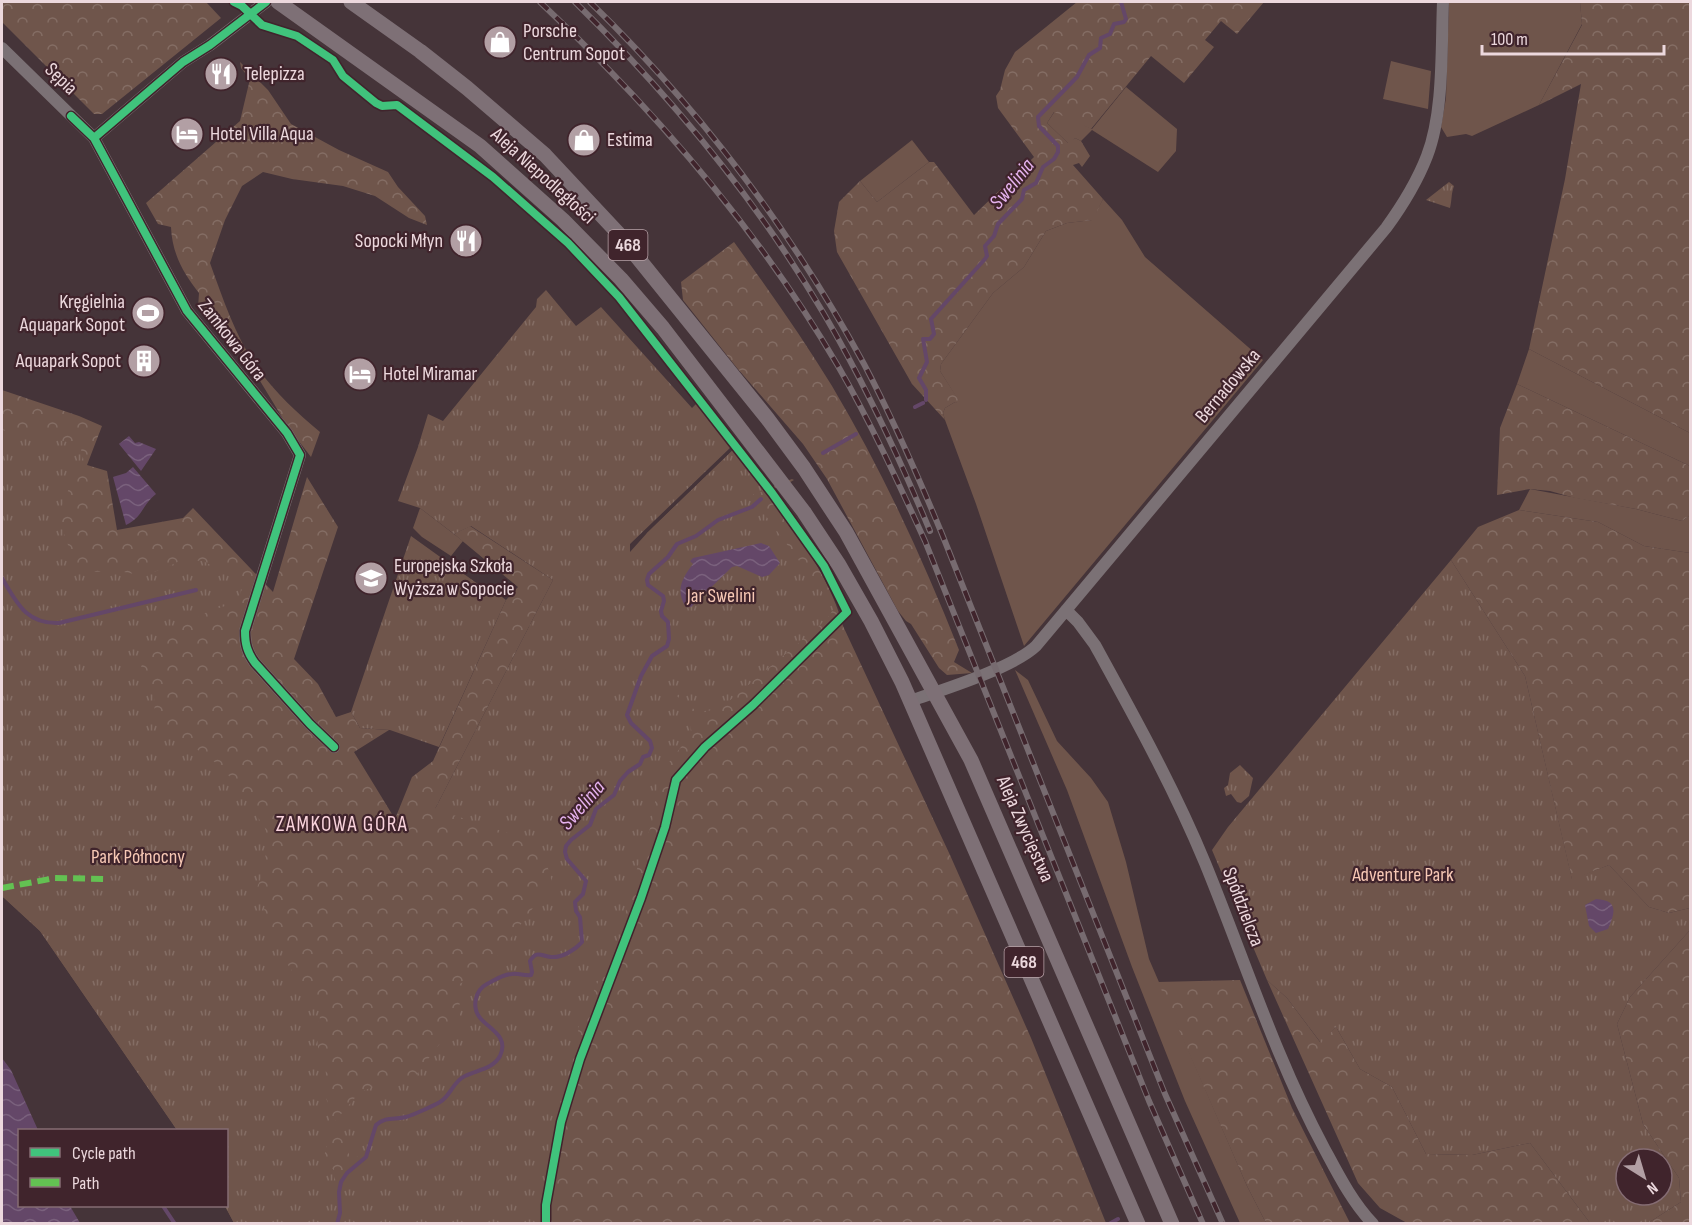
<svg xmlns="http://www.w3.org/2000/svg" width="1692" height="1225" font-family="'Sofia Sans Condensed',sans-serif">
<style>
.green{fill:#6f554b}
.forest{fill:url(#forest-crowns)}
.park{fill:url(#park-tufts);fill-rule:evenodd}
.water{fill:url(#water-waves)}
.lines{fill:none;stroke-linecap:round;stroke-linejoin:round}
.stream{stroke:#644768;stroke-width:4}
.minor{stroke:#7b7175;stroke-width:12}
.major{stroke:#7e7076;stroke-width:15}
.rail-casing{stroke:#776b70;stroke-width:6}
.rail{stroke:#40242c;stroke-width:4;stroke-dasharray:11;stroke-linecap:butt}
.quiet{stroke:#63c152;stroke-width:6;stroke-dasharray:12 6;stroke-linecap:butt}
.cycleway-casing{stroke:#40242c;stroke-width:11}
.cycleway{stroke:#40c37c;stroke-width:8}
.labels{text-anchor:middle;dominant-baseline:central;stroke-width:4.5;stroke-linejoin:round;paint-order:stroke}
.shield{fill:#40242c;stroke:#b8a2a8;stroke-width:1.5}
.shield-label{font-size:18px;font-weight:bold;fill:#ecd8dd}
.poi-label{font-size:20px;fill:#ecd8dd;stroke:#40242c;text-anchor:start}
.street-label{font-size:20px;fill:#ecd8dd;stroke:#40242c}
.park-label{font-size:20px;fill:#f7c8b5;stroke:#40242c}
.water-label{font-size:21px;font-style:italic;fill:#e5b2ee;stroke:#40242c}
.neighbourhood-label{font-size:21px;letter-spacing:1.5px;fill:#fad4dd;stroke:#40242c}
</style>
<defs>
<pattern id="forest-crowns" width="20" height="18" patternUnits="userSpaceOnUse" patternTransform="scale(1.5)"><rect width="20" height="18" fill="#6f554b"/><path d="M2 6a3 3 0 1 1 6 0M12 15a3 3 0 1 1 6 0" fill="none" stroke="#846d64"/></pattern>
<pattern id="park-tufts" width="24" height="20" patternUnits="userSpaceOnUse" patternTransform="scale(1.5)"><rect width="24" height="20" fill="#6f554b"/><path d="M3 7l-1-3M5 7V3M7 7l1-3M15 17l-1-3M17 17v-4M19 17l1-3" fill="none" stroke="#846d64"/></pattern>
<pattern id="water-waves" width="16" height="10" patternUnits="userSpaceOnUse" patternTransform="scale(1.5)"><rect width="16" height="10" fill="#644768"/><path d="M0 5q4-4 8 0t8 0" fill="none" stroke="#7a617d"/></pattern>
</defs>
<rect width="100%" height="100%" fill="#453439"/>
<!-- green -->
<path class="green" d="M1449,2H1580L1582,24L1539,105L1472,136L1466,134L1447,137L1441,127L1446,98Z
M1391,61L1431,71L1428,109L1383,99Z
M1126,87L1177,129L1176,151L1158,172L1092,130L1081,141L1075,138L1069,144L1047,123L1055,111L1092,129Z
M912,140L929,162L877,202L860,181Z
M1103,199L1122,220L1145,257L1263,360L1024,646L976,504L945,420L943,413L945,408L955,402L960,403L940,371L941,364L993,293L1024,267L1046,231L1067,223L1092,220Z
M1529,349L1690,433V466L1517,384Z
M1530,489L1636,509L1682,521L1690,515V553L1644,546L1598,522L1519,510Z
M420,508L463,541L451,556L422,537L413,528Z
M1015,670L1028,680L1057,741L1091,778L1108,802L1126,862L1149,959L1247,1186L1266,1223H1240L1185,1101L1132,967L1067,790Z"/>
<!-- forest -->
<path class="forest" d="M2,2H206L221,18L102,114H94L2,22Z
M1077,2H1264L1237,34L1221,21L1205,40L1214,47L1184,83L1151,56L1091,129L1054,112L1047,123L1068,143L1075,138L1081,141L1090,156L1082,167L1079,163L1073,165L1103,199L1093,220L1067,223L1046,231L1024,267L993,293L941,364L940,371L962,405L955,402L945,408L943,413L945,420L912,384L837,252L834,231L839,202L860,181L877,202L929,162H934L974,215L1034,157L998,108L996,96L1000,90L1005,70L1015,52Z
M1580,2H1690V433L1529,349L1565,179L1581,84L1539,105L1582,25Z
M240,62L268,90L291,124L339,150L388,172L398,187L425,216L427,225L409,218L375,196L343,186L292,179L263,172L242,186L225,220L210,263C223,299 236,338 258,369C276,393 297,413 320,432L311,457L288,427L254,371L227,336L198,308L199,293C183,273 172,253 171,227L158,224L146,203L240,121L250,79L241,68Z
M734,242C768,289 802,337 832,386C882,470 923,559 959,650L954,662L972,673L947,675L939,668L911,624L906,621L898,611L827,479L803,444L737,368L683,300L681,282Z
M1517,384L1690,466V515L1682,521L1636,509L1575,498L1550,491L1530,489L1497,495L1500,428Z
M2,390L79,416L102,426L87,465L107,471L117,530L183,518L193,508L273,592L307,477L338,527L294,659L318,684L336,717L351,712L360,728L389,730L354,752L395,819L412,777L433,761L506,600L518,587L454,534L470,526L553,580L435,809L630,579L647,533L733,450C772,501 827,564 843,626L950,855L1031,1038L1106,1223H234L225,1206H226V1130H177L40,931L2,896Z
M1519,510L1598,522L1644,546L1690,553V908L1669,913L1649,907L1609,865L1572,880L1525,676L1451,560L1478,527Z
M1690,930V1223H1648L1681,1202L1679,1178L1643,1124L1617,1024L1630,997Z
M1240,980L1292,1108L1350,1223H1266L1247,1186L1158,982Z
M1267,980L1287,998L1320,1042L1336,1027L1360,1069L1392,1087L1426,1154L1472,1155L1530,1143L1590,1223H1407L1380,1208L1358,1183Z"/>
<!-- park -->
<path class="park" d="M1449,182L1454,186C1451,194 1452,200 1450,208L1426,200Z
M546,290L576,326L601,307L692,408L697,403L731,447L630,544V552L647,533L733,450L761,486L768,488L792,479L794,480C786,485 778,487 770,490C763,493 758,491 751,496L834,608L829,616L818,627L723,706L699,714L668,685L685,706L692,733L659,775L652,822L630,891L619,942L596,986L579,1026L562,1122L545,1177L542,1223H234L225,1206H226V1130H177L40,931L2,896V428C18,440 26,438 45,433L58,440L80,445L85,466L70,486L60,511L63,531L68,545L76,562L88,572L119,571L139,575L161,570L182,560L203,561L240,581L242,589L237,602L207,612L153,644L143,659L140,672L154,697L155,717L168,736L204,753L218,765L233,780L265,828L267,839L264,871L255,892L259,902L265,905L263,916L279,942L288,965L319,1009L320,1020L316,1026L318,1047L326,1064L325,1096L328,1103L330,1132L323,1161L325,1167L333,1169L338,1193L345,1173L363,1163L366,1154L350,1159L346,1140L331,1126L359,1093L385,1081L416,1075L460,1017L459,984L485,973L552,882L541,844L435,809L553,580L471,526L454,534L420,508L398,501L418,447L428,414L443,421L536,307L537,299Z
M411,536L482,587L487,586L506,600L439,747L390,730L360,728L351,712Z
M1451,560L1525,676L1572,879L1609,865L1649,907L1669,913L1690,908V930L1630,997L1617,1024L1643,1124L1679,1178L1681,1202L1648,1223H1590L1530,1143L1472,1155L1426,1154L1392,1087L1360,1069L1336,1027L1321,1043L1287,998L1267,980L1212,850L1228,827ZM1626,1159H1662V1195H1626Z
M1240,765L1253,778L1249,796L1241,803L1237,802L1231,794L1226,796L1224,788L1228,785L1230,773Z"/>
<!-- water -->
<path class="water" d="M129,436L135,443L139,442L156,449L141,471L119,444Z
M133,467L156,494C142,505 143,517 126,525L113,477L126,473Z
M761,543L769,546L780,563L769,575L762,577L737,566L732,567L691,607H686C675,591 682,578 693,564L690,561L693,558Z
M1596,899C1619,900 1615,913 1608,929L1596,933L1589,926L1585,905Z
M2,1058L11,1070L38,1130H20V1206H70L80,1223H2Z"/>
<g class="lines">
<!-- stream -->
<path class="stream" d="M926,400V390L919,378L927,362L923,339H930L934,334L931,319L985,259L987,256L985,246L994,236L998,224L1022,199L1024,190L1036,183L1043,167L1054,159L1058,152V146L1039,126L1038,117L1077,77L1089,55L1100,48L1101,38L1110,34L1114,24L1124,22L1126,19L1121,2
M915,407L923,403
M823,453L856,434
M2,578C17,603 26,624 59,623L196,590
M163,1206L175,1224
M337,1224L340,1213L339,1192L341,1182L347,1173L366,1157L376,1125C386,1116 395,1120 406,1117C413,1115 433,1106 440,1102C451,1096 453,1081 465,1076C477,1070 493,1069 500,1056C509,1037 491,1030 481,1019C471,1008 475,990 487,984C495,980 503,974 512,974C519,973 524,976 531,975L532,972L530,961C537,950 541,956 551,957C562,958 575,950 582,942L580,917L576,911L575,902L583,894L586,881L567,859L565,852L566,846L571,840L590,825L596,809L614,795L620,781L628,772L640,764L643,757L649,755L652,748L650,741L631,723L627,715L641,676L652,656L667,646L669,639L668,622L662,616L661,611L664,601L663,596L648,585L647,580L649,574L668,557L677,544L696,536L718,520L752,507L761,499
M1109,1224L1118,1219"/>
<!-- minor -->
<path class="minor" d="M2,48L94,138L187,311L287,433L300,455L245,631C245,644 247,652 255,663L310,724L334,747
M94,138L183,62L210,45L266,2
M1066,610L1078,622L1095,645C1134,716 1174,788 1205,863C1244,958 1275,1057 1324,1148C1338,1174 1352,1202 1373,1224
M910,701C942,690 1013,668 1036,646L1386,228C1402,206 1417,182 1427,156C1444,112 1441,49 1443,2"/>
<!-- major -->
<path class="major" d="M278,2L480,146L563,220L621,279L663,328L804,512L839,565L871,621L902,682L1138,1224
M351,2L420,51L467,88L545,155L617,232L767,418L804,468L846,532L971,760L1172,1224"/>
<!-- rail casing -->
<g class="rail-casing">
<path id="rail" d="M540,2C655,110 758,229 838,366C871,423 898,482 925,541L1149,1101L1203,1224
M575,2C671,96 756,199 824,314C865,384 899,457 930,531
M590,2C699,108 791,230 864,364C893,419 918,476 942,534L1165,1094L1223,1224"/>
</g>
<!-- rail -->
<use href="#rail" class="rail"/>
<!-- quiet -->
<path class="quiet" d="M2,888L55,878L104,879"/>
<!-- cycleway casing -->
<g class="cycleway-casing">
<path id="cycleway" d="M234,2L242,6L262,25L297,36L333,60L343,76L376,103L382,106L397,105L493,177L568,243L619,297L772,493L824,566L847,612L753,705L705,747L676,780L665,827L641,898L580,1059L561,1122L546,1205V1224
M71,116L94,138L187,311L287,433L300,455L245,631C245,644 247,652 255,663L310,724L334,747
M94,138L183,62L210,45L266,2"/>
</g>
<!-- cycleway -->
<use href="#cycleway" class="cycleway"/>
</g>
<!-- icons -->
<defs>
<g id="shop-disc" transform="scale(1.725)"><circle r="9.5" fill="#b29fa4" stroke="#40242c"/><path d="M-5-2.5h2.3a2.7 3.5 0 0 1 5.4 0H5L5.5 6h-11ZM-1.5-2.5h3a1.5 2.3 0 0 0-3 0Z" fill="#fff"/></g>
<g id="restaurant-disc" transform="scale(1.725)"><circle r="9.5" fill="#b29fa4" stroke="#40242c"/><path d="M-5-6h1v4h1v-4h1v4h1v-4h1v5L-1.5 .5V6h-2V.5L-5-1ZM5-6V6H3V1.5H1.5Q1.5-4 5-6Z" fill="#fff"/></g>
<g id="hotel-disc" transform="scale(1.725)"><circle r="9.5" fill="#b29fa4" stroke="#40242c"/><path d="M-6-4.5h1.5V1H6V5H4.5V3h-9V5H-6ZM-4 0a1.8 1.8 0 1 1 3.6 0ZM.5 0V-2.5h3Q6-2.5 6 0Z" fill="#fff"/></g>
<g id="stadium-disc" transform="scale(1.725)"><circle r="9.5" fill="#b29fa4" stroke="#40242c"/><path d="M0-5a6.5 5 0 1 0 0 10a6.5 5 0 1 0 0-10ZM-3.5-1.8h7v3.6h-7Z" fill="#fff"/></g>
<g id="building-disc" transform="scale(1.725)"><circle r="9.5" fill="#b29fa4" stroke="#40242c"/><path d="M-4-6H4V6H1V3H-1V6H-4ZM-2.5-4.3h1.7v1.8h-1.7ZM.8-4.3h1.7v1.8H.8ZM-2.5-1h1.7V.8h-1.7ZM.8-1h1.7V.8H.8Z" fill="#fff"/></g>
<g id="school-disc" transform="scale(1.725)"><circle r="9.5" fill="#b29fa4" stroke="#40242c"/><path d="M0-5L7-2L0 1L-7-2ZM-4 1L0 2.5L4 1V4Q0 6-4 4Z" fill="#fff"/></g>
</defs>
<g fill-rule="evenodd">
<use href="#shop-disc" x="500" y="42"/>
<use href="#restaurant-disc" x="221" y="74"/>
<use href="#hotel-disc" x="187" y="134"/>
<use href="#shop-disc" x="584" y="140"/>
<use href="#restaurant-disc" x="466" y="241"/>
<use href="#stadium-disc" x="148" y="313"/>
<use href="#building-disc" x="144" y="361"/>
<use href="#hotel-disc" x="360" y="374"/>
<use href="#school-disc" x="371" y="578"/>
</g>
<g class="labels">
<!-- shield labels -->
<g class="shield">
<rect x="608.5" y="230" width="39" height="30" rx="4.5"/>
<rect x="1004.5" y="947" width="39" height="30" rx="4.5"/>
</g>
<g class="shield-label">
<text x="628" y="245">468</text>
<text x="1024" y="962">468</text>
</g>
<!-- poi labels -->
<g class="poi-label">
<text x="523" y="31">Porsche<tspan x="523" dy="23">Centrum Sopot</tspan></text>
<text x="244" y="74">Telepizza</text>
<text x="210" y="134">Hotel Villa Aqua</text>
<text x="607" y="140">Estima</text>
<text x="443" y="241" text-anchor="end">Sopocki Młyn</text>
<text x="125" y="302" text-anchor="end">Kręgielnia<tspan x="125" dy="23">Aquapark Sopot</tspan></text>
<text x="121" y="361" text-anchor="end">Aquapark Sopot</text>
<text x="383" y="374">Hotel Miramar</text>
<text x="394" y="566">Europejska Szkoła<tspan x="394" dy="23">Wyższa w Sopocie</tspan></text>
</g>
<!-- street labels -->
<g class="street-label">
<text transform="translate(61 79) rotate(44)">Sępia</text>
<text transform="translate(543 176) rotate(42)">Aleja Niepodległości</text>
<text transform="translate(232 340) rotate(52)">Zamkowa Góra</text>
<text transform="translate(1228 386) rotate(-50)">Bernadowska</text>
<text transform="translate(1025 829) rotate(66)">Aleja Zwycięstwa</text>
<text transform="translate(1243 907) rotate(69)">Spółdzielcza</text>
</g>
<!-- park labels -->
<g class="park-label">
<text x="721" y="596">Jar Swelini</text>
<text x="138" y="857">Park Północny</text>
<text x="1403" y="875">Adventure Park</text>
</g>
<!-- water labels -->
<g class="water-label">
<text transform="translate(1012 184) rotate(-51)">Swelinia</text>
<text transform="translate(582 805) rotate(-49)">Swelinia</text>
</g>
<!-- neighbourhood labels -->
<g class="neighbourhood-label">
<text x="342" y="824">ZAMKOWA GÓRA</text>
</g>
</g>
<!-- border -->
<rect width="1692" height="1225" fill="none" stroke="#ecd8dd" stroke-width="6"/>
<!-- legend -->
<rect x="18" y="1129" width="210" height="78" fill="#40242c" stroke="#856c73" stroke-width="1.5"/>
<rect x="30" y="1148" width="30" height="9" fill="#40c37c" stroke="#856c73" stroke-width="1.5"/>
<text x="72" y="1159" font-size="18" fill="#ecd8dd">Cycle path</text>
<rect x="30" y="1178" width="30" height="9" fill="#63c152" stroke="#856c73" stroke-width="1.5"/>
<text x="72" y="1189" font-size="18" fill="#ecd8dd">Path</text>
<!-- north arrow -->
<g transform="translate(1644 1177) rotate(143)"><circle r="28" fill="#40242c" stroke="#856c73" stroke-width="1.5"/>
<path d="M0-4.5L10 22L0 15L-10 22Z" fill="#b29fa4"/>
<text y="-9" font-size="16" font-weight="bold" text-anchor="middle" fill="#ecd8dd">N</text>
</g>
<!-- scale -->
<path d="M1482 45v9h182v-9" fill="none" stroke="#ecd8dd" stroke-width="3"/>
<text x="1491" y="45" font-size="18" fill="#ecd8dd" stroke="#40242c" stroke-width="4.5" paint-order="stroke">100 m</text>
</svg>
